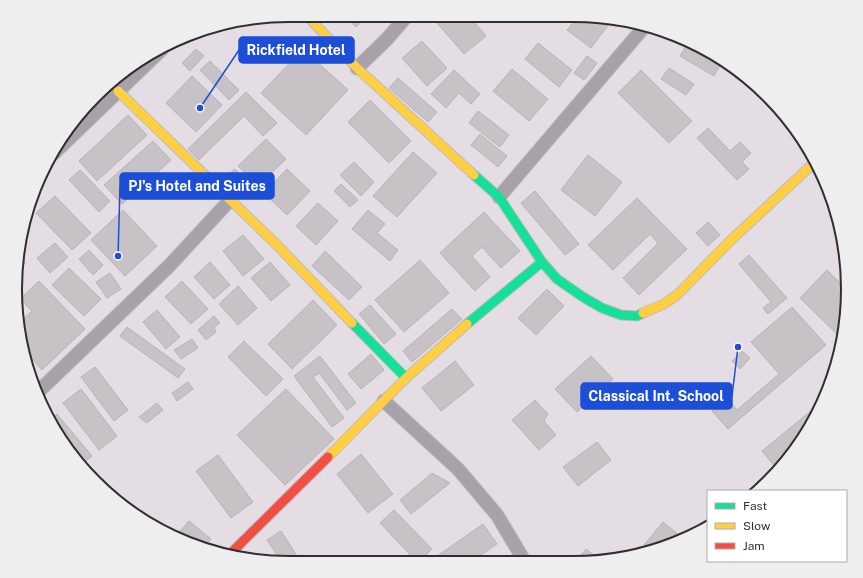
<svg xmlns="http://www.w3.org/2000/svg" width="863" height="578" font-family="'Public Sans',sans-serif">
<style>
.building{fill:#c6c2c6;stroke:#b7b3b7}
.lines{fill:none;stroke-linecap:round;stroke-linejoin:round}
.street-casing{stroke:#c0bbc0;stroke-width:15}
.fast-casing{stroke:#c0bbc0;stroke-width:11}
.slow-casing{stroke:#c0bbc0;stroke-width:11}
.jam-casing{stroke:#c0bbc0;stroke-width:11}
.street{stroke:#a9a1a9;stroke-width:13}
.fast{stroke:#16e098;stroke-width:9}
.slow{stroke:#ffcf43;stroke-width:9}
.jam{stroke:#f24e42;stroke-width:9}
.rim{fill:none;stroke:#322d32;stroke-width:2}
.leader{fill:none;stroke:#1d4ed8;stroke-width:1.5}
.callout-dot{fill:#1d4ed8;stroke:#fff;stroke-width:1.5}
.callout{fill:#1d4ed8;stroke:#1d4ed8;stroke-width:1.5}
.callout-label{font-size:14px;text-anchor:middle;font-weight:bold;fill:#fff}
</style>
<rect width="100%" height="100%" fill="#e4dee4"/>
<!-- building -->
<path class="building" d="M345,16H368L356,27Z
M441,17L471,18L486,36L464,54L436,22Z
M576,19L612,20L591,48L567,30Z
M422,41L447,68L427,86L402,58Z
M689,41L695,43L722,62L714,76L680,56Z
M538,43L572,70L559,87L525,59Z
M196,49L204,56L190,71L182,63Z
M303,49L348,90L306,135L261,93Z
M587,56L597,63L584,80L574,73Z
M210,61L239,90L229,100L200,70Z
M669,68L694,84L686,95L661,79Z
M512,69L548,99L529,121L493,91Z
M454,70L480,94L471,104L459,93L446,108L431,94Z
M641,70L692,121L669,143L618,93Z
M192,76L222,105L196,132L166,103Z
M398,78L437,112L428,122L389,88Z
M246,92L277,123L263,136L244,116L199,160L188,149Z
M370,100L411,141L389,163L348,122Z
M478,111L509,135L500,147L469,123Z
M128,115L147,135L97,181L79,161Z
M708,128L730,151L740,142L751,153L742,162L749,169L737,180L697,138Z
M480,134L507,156L498,167L471,145Z
M266,139L286,159L258,186L238,166Z
M153,141L171,160L122,204L104,185Z
M413,152L437,173L397,217L373,196Z
M588,155L622,182L595,216L561,190Z
M354,162L374,182L361,196L340,175Z
M235,169L248,183L233,195L221,181Z
M287,169L310,191L287,215L264,193Z
M80,170L110,201L99,212L69,180Z
M341,184L358,200L350,207L334,191Z
M535,191L579,244L565,255L521,203Z
M55,196L91,233L72,250L36,213Z
M637,198L687,249L639,295L623,278L658,243L650,234L613,270L588,245Z
M318,203L338,221L316,245L296,226Z
M123,210L157,246L125,276L91,240Z
M368,210L385,224L377,233L398,250L390,261L352,229Z
M484,212L520,251L501,268L482,247L472,256L490,277L475,291L440,253Z
M708,222L720,235L708,246L696,233Z
M243,235L264,259L243,276L223,251Z
M55,243L68,257L50,273L37,258Z
M89,250L103,265L93,275L79,259Z
M325,251L362,287L349,300L312,266Z
M19,255L25,263L16,270Z
M749,255L787,298L768,314L763,308L771,302L739,264Z
M420,260L449,293L404,332L375,300Z
M210,262L230,285L214,299L194,277Z
M270,262L290,285L271,301L251,278Z
M69,268L101,299L84,316L52,285Z
M827,270L842,285L847,282L848,289L844,329L838,335L800,298Z
M110,273L121,289L107,298L96,282Z
M39,281L85,329L42,370L23,349L20,343L19,323L32,311L20,299Z
M182,281L208,309L191,324L165,297Z
M238,286L257,308L238,325L219,304Z
M547,289L564,306L536,335L518,318Z
M313,300L337,325L292,369L268,344Z
M370,305L396,334L384,344L359,314Z
M792,307L826,345L728,429L712,411L727,398L737,410L779,374L751,342Z
M452,309L462,319L412,362L403,351Z
M157,310L180,337L166,349L143,322Z
M214,316L220,323L214,327L216,332L206,340L198,330Z
M127,327L185,369L178,378L120,336Z
M192,339L198,348L181,359L174,350Z
M244,341L283,379L266,396L228,357Z
M742,351L750,358L740,369L732,361Z
M371,354L384,370L361,389L348,374Z
M320,356L356,403L347,410L319,373L313,377L344,418L332,427L294,376Z
M591,356L613,379L577,412L555,389Z
M455,361L474,385L441,411L422,388Z
M95,367L128,410L114,421L81,377Z
M188,382L193,389L177,401L172,393Z
M81,389L117,436L99,450L63,403Z
M286,389L334,439L285,485L237,435Z
M535,400L548,414L544,421L556,435L539,450L512,420Z
M823,401L802,441L778,470L762,451Z
M157,403L163,410L147,423L139,417Z
M57,414L92,456L81,465L52,426L50,420Z
M597,442L611,460L578,486L563,467Z
M361,454L393,494L368,513L337,474Z
M218,455L253,502L231,518L196,471Z
M432,473L450,483L411,514L400,500Z
M394,510L432,549L420,561H416L380,523Z
M189,521L211,539L204,547L175,537Z
M663,522L684,539L679,542L651,550L644,545Z
M483,524L497,544L472,561H439L436,557Z
M281,531L299,559L279,558L267,540Z
M586,549L600,560L575,563Z"/>
<g class="lines">
<!-- street casing -->
<g class="street-casing">
<path id="street" d="M357,68L387,39L406,17
M54,153L162,49
M499,197L645,26
M39,391L169,266L230,200
M384,401L458,469L497,515L525,562"/>
</g>
<!-- fast casing -->
<g class="fast-casing">
<path id="fast" d="M474,175L499,197L542,262L557,279L583,297L602,308L621,315L637,316L643,313
M352,323L406,378
M467,324L542,262"/>
</g>
<!-- slow casing -->
<g class="slow-casing">
<path id="slow" d="M306,15L357,68L474,175
M118,91L277,245L352,323
M643,313L664,304L677,295L729,242L815,162
M328,457L406,378L467,324"/>
</g>
<!-- jam casing -->
<g class="jam-casing">
<path id="jam" d="M229,555L328,457"/>
</g>
<!-- street -->
<use href="#street" class="street"/>
<!-- fast -->
<use href="#fast" class="fast"/>
<!-- slow -->
<use href="#slow" class="slow"/>
<!-- jam -->
<use href="#jam" class="jam"/>
</g>
<!-- crop -->
<path d="M0 0H863V578H0ZM289 22H574A267 267 0 0 1 841 289V289A267 267 0 0 1 574 556H289A267 267 0 0 1 22 289V289A267 267 0 0 1 289 22Z" fill="#efeeef" fill-rule="evenodd"/>
<path class="rim" d="M289 22H574A267 267 0 0 1 841 289V289A267 267 0 0 1 574 556H289A267 267 0 0 1 22 289V289A267 267 0 0 1 289 22Z"/>
<!-- callouts -->
<path class="leader" d="M200 108L239 50M118 256L120 186M738 347L732 396"/>
<g class="callout-dot">
<circle cx="200" cy="108" r="4"/>
<circle cx="118" cy="256" r="4"/>
<circle cx="738" cy="347" r="4"/>
</g>
<g class="callout">
<rect x="239" y="37" width="115" height="26" rx="4"/>
<rect x="120" y="173" width="154" height="26" rx="4"/>
<rect x="581" y="383" width="151" height="26" rx="4"/>
</g>
<g class="callout-label">
<text x="296" y="55">Rickfield Hotel</text>
<text x="197" y="191">PJ's Hotel and Suites</text>
<text x="656" y="401">Classical Int. School</text>
</g>
<!-- legend -->
<rect x="707" y="490" width="140" height="72" fill="#ffffff" stroke="#adabad"/>
<rect x="715" y="503" width="20" height="6" fill="#16e098" stroke="#adabad"/>
<text x="743" y="510" font-size="12" fill="#322d32">Fast</text>
<rect x="715" y="523" width="20" height="6" fill="#ffcf43" stroke="#adabad"/>
<text x="743" y="530" font-size="12" fill="#322d32">Slow</text>
<rect x="715" y="543" width="20" height="6" fill="#f24e42" stroke="#adabad"/>
<text x="743" y="550" font-size="12" fill="#322d32">Jam</text>
</svg>
